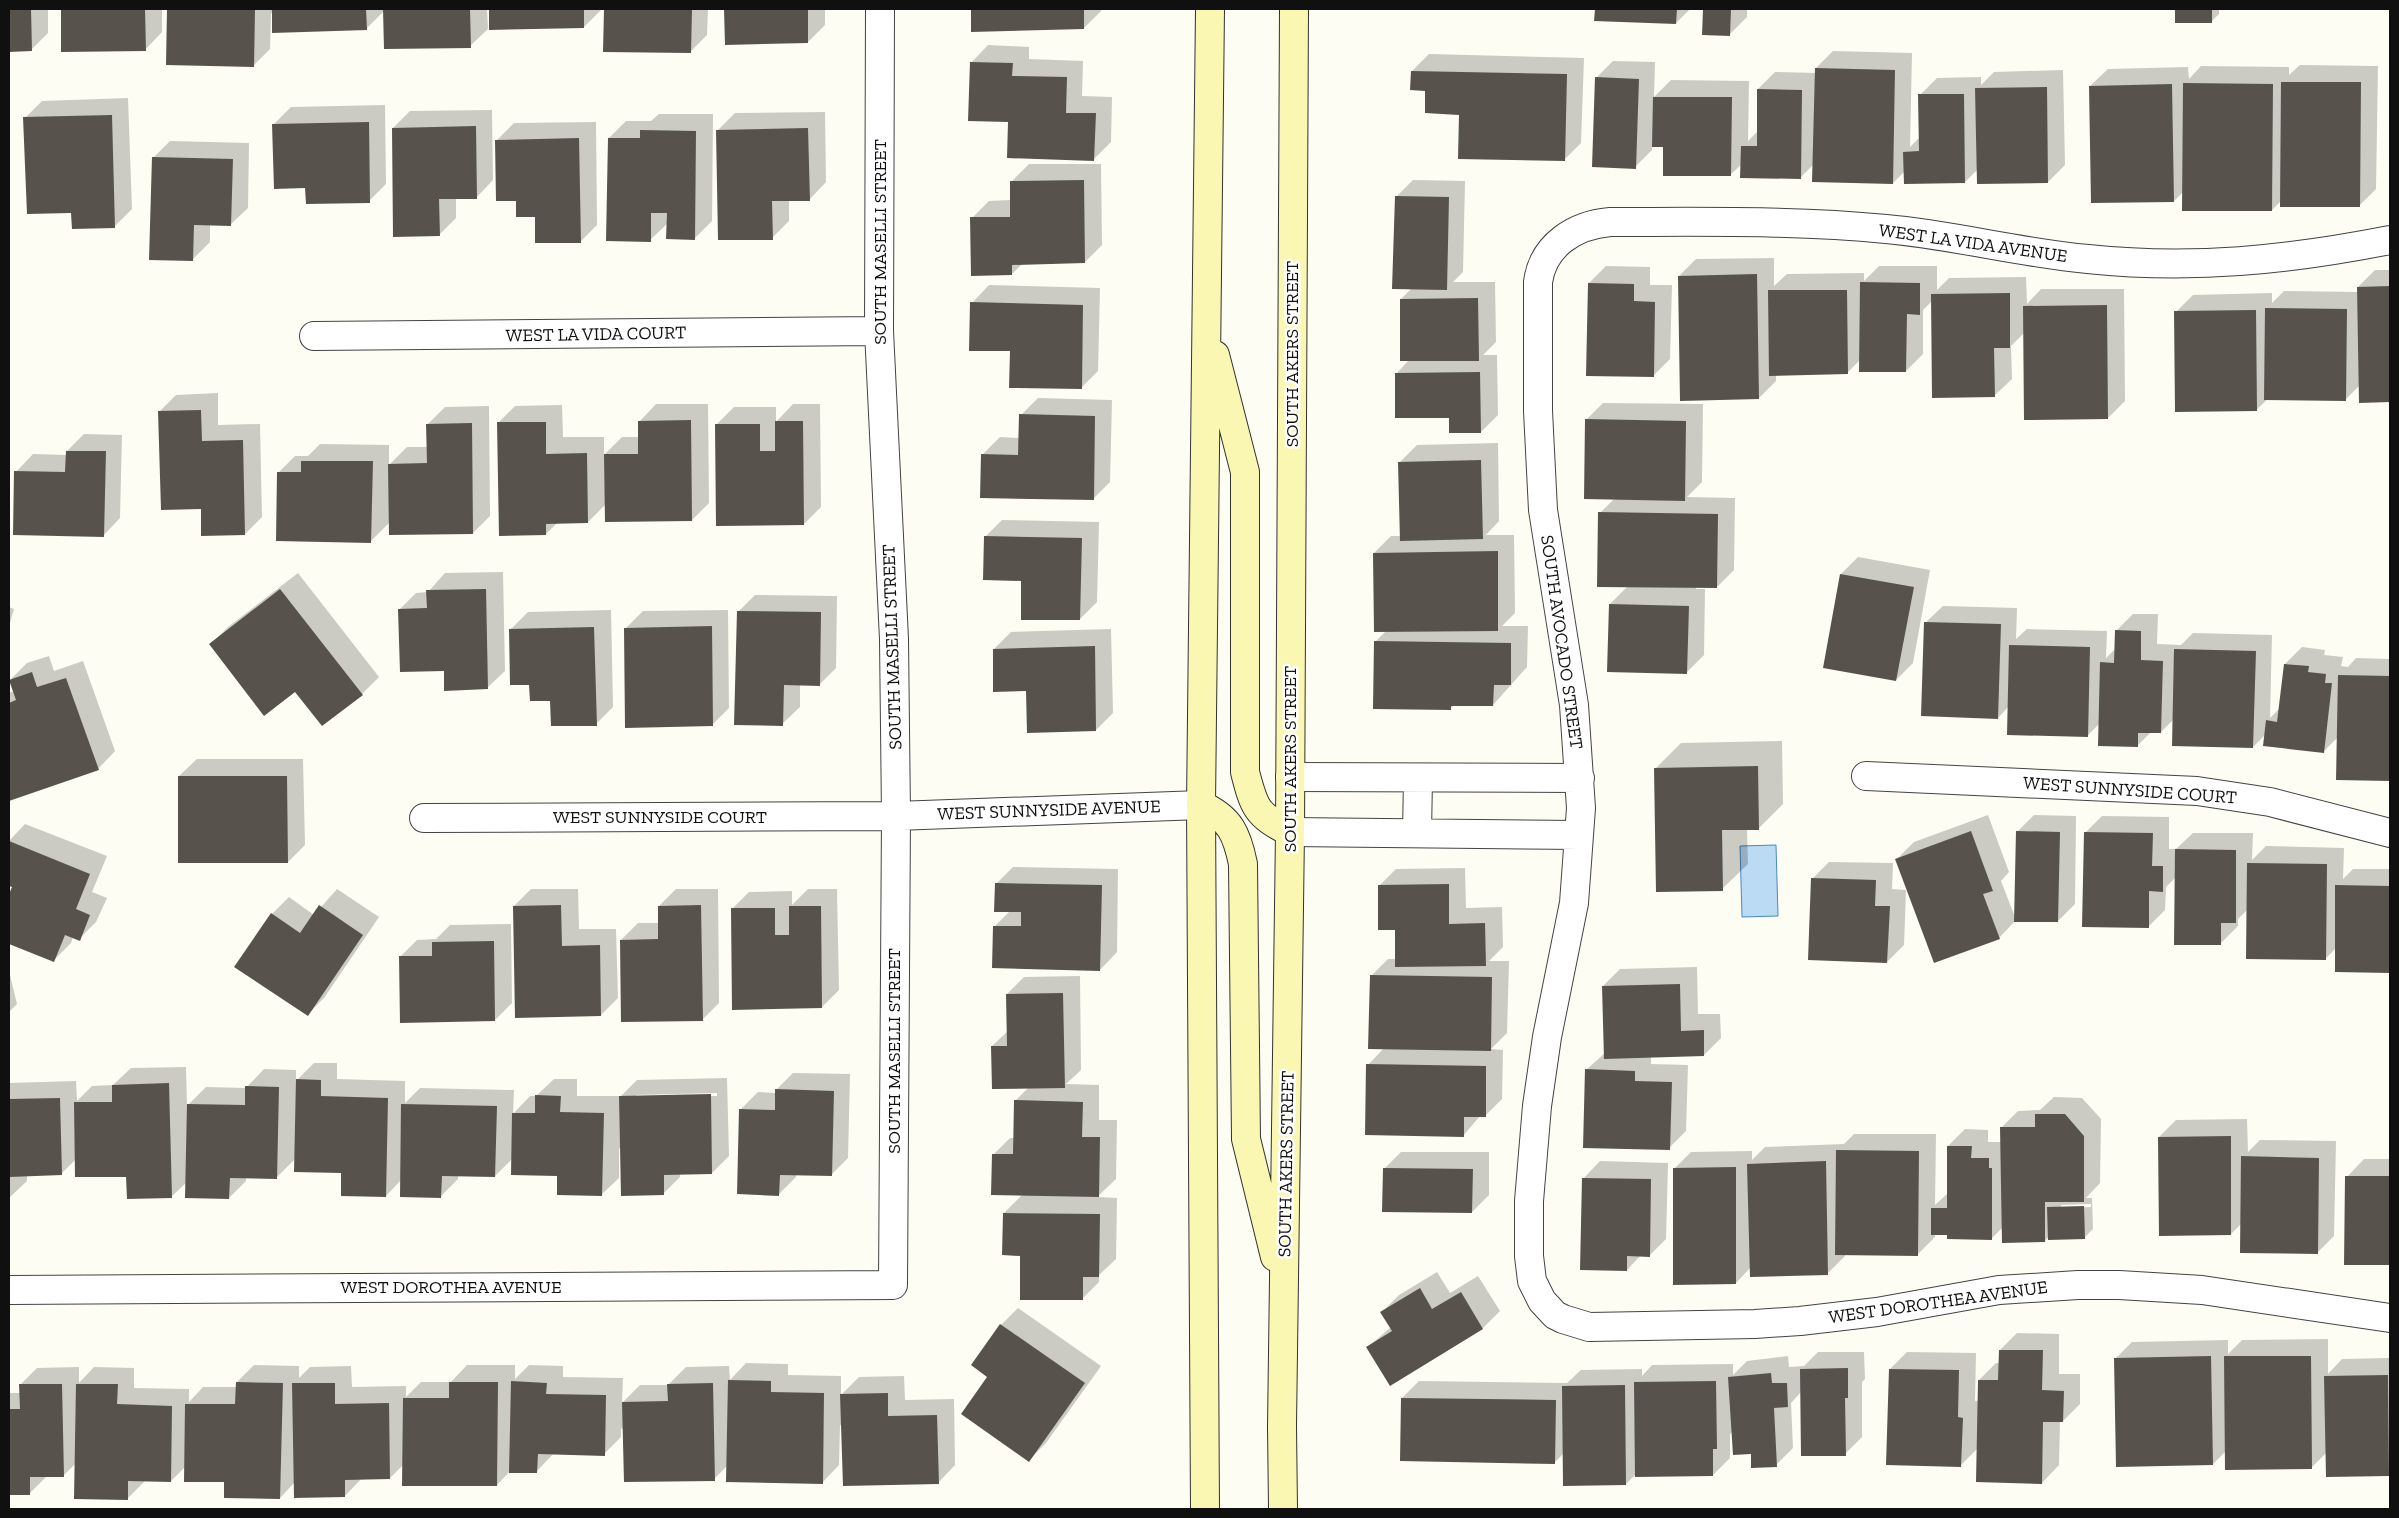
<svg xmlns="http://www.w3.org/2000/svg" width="2399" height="1518" font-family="'Zilla Slab',serif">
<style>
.water{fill:#bbdaf3;stroke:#468ac6}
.shadow{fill:#0003;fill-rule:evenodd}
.building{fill:#58524d}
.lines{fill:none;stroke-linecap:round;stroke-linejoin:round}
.street-casing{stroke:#434343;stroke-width:30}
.secondary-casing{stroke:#323232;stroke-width:30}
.street{stroke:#fff;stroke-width:28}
.secondary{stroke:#faf7b3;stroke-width:28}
.labels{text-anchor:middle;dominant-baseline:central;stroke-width:5;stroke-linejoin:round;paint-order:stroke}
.street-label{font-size:18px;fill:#101010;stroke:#fff}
</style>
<rect width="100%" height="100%" fill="#fefdf4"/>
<!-- water -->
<path class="water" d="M1776,845L1778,916L1742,917L1740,846Z"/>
<!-- shadow -->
<path class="shadow" d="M9,9H48V33L31,50L9,51Z
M62,9H162V32L145,50L62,51Z
M168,9H487L488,29L470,46L384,11L366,29L271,13L270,49L253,66L167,64Z
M490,9H601V10L584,27L490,28Z
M605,9H708L707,35L690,52L604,51Z
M725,9H825V25L808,42L726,44Z
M972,9H1101V11L1084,28L973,30Z
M1596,9H1690L1676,23L1595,19Z
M1704,9H1747V17L1730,34H1704Z
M2177,9H2219V14L2211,22L2177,21Z
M988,45L1029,47V59L1083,61L1082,96L1112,97L1111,142L1094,159L1009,121L971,63Z
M1833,51L1912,53L1910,147L1920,137V95L1937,78L1981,77V85L1994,72L2063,70L2065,165L2048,182L1978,169L1965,182L1905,171L1893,183L1814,164L1800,178L1742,164L1730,175L1665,146H1652V150L1635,167L1596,78L1613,61L1655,62L1654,97L1671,80L1749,81L1748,141L1758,131V89L1775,72L1816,73V68Z
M1429,54L1584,58L1581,143L1564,160L1460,113L1427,90L1412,71Z
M2300,65L2378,66L2376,189L2359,206L2281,201L2272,210L2184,191L2174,201L2090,86L2108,69L2188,67L2189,79L2201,66L2289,67V75Z
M128,98L132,209L115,226L72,211L25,118L42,101Z
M385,105L386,184L369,201L307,187L274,124L291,107Z
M492,110L493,180L476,198H456V218L439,235L393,128L410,111Z
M825,112L826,182L809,200H789V221L772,238L718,130L735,113Z
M659,114H713L712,221L695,238L668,223L650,240L609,138L626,121H651Z
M596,122L597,225L580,242L536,215L518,200L497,140L514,123Z
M170,141L249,143L248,208L230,225L210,224V242L193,259L153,158Z
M1029,164H1101L1102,245L1085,262L1023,263L1012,274L972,218L989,201L1011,200V182Z
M1413,180L1465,181L1463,272L1453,282H1495L1496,342L1483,355H1497L1498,415L1481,432L1451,417L1396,374L1409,360L1401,299L1412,288L1396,197Z
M1774,258V286L1787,274L1864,273V281L1879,266H1937V290L1949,278L2026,277L2027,304L2041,289H2124L2125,401L2108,418L2024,333L2011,346L2012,379L1994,396L1932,301L1923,310V354L1906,371L1861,359L1847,373L1776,374V381L1759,398L1679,276L1696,259Z
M1606,266L1650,267V285H1672L1670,359L1653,376L1589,283Z
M2375,270H2390V401H2360V385L2345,400L2268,399L2256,410L2176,312L2193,295L2272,293V303L2284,291L2358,292V287Z
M989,285L1100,288L1098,371L1081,388L1011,350L972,303Z
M218,393V425L260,424L262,517L245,534L202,508L159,412L176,395Z
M1038,398L1112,400L1110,482L1093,499L983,454L1000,437L1020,438L1021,415Z
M1603,403L1703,404L1702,482L1687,497L1735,498L1734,570L1717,587H1696V589H1705L1704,655L1687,672L1610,604L1628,586L1600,513L1615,498L1586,420Z
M656,404H708L709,503L692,520L606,504L588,522H558L546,534L498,423L515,406L562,405L563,437H604V455L622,437H639V422Z
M793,404H820L821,507L804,524L717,424L734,407H776V422Z
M489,406L490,516L473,533L390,522L371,541L278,473L295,456H308L320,444L389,445V465L407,447H428V424L445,407Z
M84,434L122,435L120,518L103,536L16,472L33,454L67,455V451Z
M1498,443L1499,521L1486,535H1514L1515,613L1502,626H1528L1527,667L1493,705H1454L1450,709L1376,641L1387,630L1374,553L1391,536H1402L1400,462L1417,445Z
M1002,520L1099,522L1097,602L1080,619L1023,580L985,537Z
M1858,557L1930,570L1913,663L1896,680L1841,574Z
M503,572L505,671L487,688L399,610L416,593L428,592L445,573Z
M298,573L379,677L362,694L296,690L211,644L228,627Z
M755,595L837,596L836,668L819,685L800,684V707L782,724L738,612Z
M1943,606L2017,608L2016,639L2027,629L2107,631L2106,658L2116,648V631L2133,614H2158L2157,644L2181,645L2193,633L2272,635L2270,718L2280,708L2285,664L2302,647L2325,650L2324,655L2343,657L2341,666L2348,667L2356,658L2390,659V780L2337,779L2338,737L2324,751L2266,734L2253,747L2174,719L2161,732H2151L2138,745L2100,723L2088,735L2009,706L1998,718L1925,623Z
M9,607L14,609L9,626Z
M611,610L613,707L596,724L551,699L530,684L511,629L528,612Z
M728,610L729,708L712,725L626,628L643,611Z
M1111,629L1113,713L1096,730L1027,689L994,649L1011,632Z
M49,656L54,671L83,661L115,751L98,769L9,800V693L14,691L10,680L27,663Z
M1782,741L1783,804L1758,829H1747L1748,864L1722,889L1656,768L1681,743Z
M197,759H303L305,845L288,862L179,776Z
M1988,815L2009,872L2001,881L2015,917L2017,832L2034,815L2076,816L2075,904L2058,921L2016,920L1999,938L1897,859L1914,842Z
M2102,816L2169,817V849H2176L2193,833H2253L2252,860L2266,846L2344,848L2343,879L2353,869H2390V971H2336V948L2325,959L2248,909L2238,919V926L2221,943L2176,877L2166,887L2165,910L2148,927L2085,833Z
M25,824L107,856L92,892L107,898L96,922L79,939L73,937L71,943L54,960L9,942V897L13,886L9,884V841Z
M1829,862L1893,863L1892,889L1906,890L1904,945L1887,962L1812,879Z
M1013,867L1118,869L1117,952L1100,970L994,927L1010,911L996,884Z
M1465,868L1466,908L1502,907L1503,947L1489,961H1509L1507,1033L1491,1049L1503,1050L1502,1099L1485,1116H1480L1463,1136L1368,1065L1384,1048L1371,976L1388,959H1396V929L1379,886L1396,869Z
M337,889L379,917L324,998L307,1015L272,914L289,897L314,915Z
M531,889H578L579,929H616L618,998L601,1015L514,906Z
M676,889H718L719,1003L702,1020L621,940L638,923H659V906Z
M808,889H837L839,990L822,1007L732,909L749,892L792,891V905Z
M511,924L512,1003L495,1020L400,957L417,940L436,939L450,925Z
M1697,967L1698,1014H1720L1721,1038L1704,1055L1651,1056V1064L1688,1065L1686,1131L1669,1148L1586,1070L1605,1053L1603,986L1620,969Z
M9,971L17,1004L9,1012Z
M1080,976L1081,1070L1066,1084L1099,1085V1120H1117L1116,1179L1097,1197L1117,1198L1116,1259L1099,1275V1282L1082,1299L1022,1254L1004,1213L1023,1194L993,1155L1010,1138H1014L1015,1101L1029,1087L992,1046L1008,1031L1007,994L1024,977Z
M314,1063H337V1079L405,1081V1103L420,1088L514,1090L513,1114L530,1096H536L554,1079H577V1096H621L637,1080L727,1078L729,1156L712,1173H680V1177L663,1194L619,1148V1178L601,1195L558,1175L512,1159L495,1176L458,1175V1179L441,1196L401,1180L386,1196L342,1172L296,1158L277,1177H246V1181L229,1198L187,1182L171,1197L127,1175L76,1159L61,1174L27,1175V1181L9,1198V1083L76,1081L77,1101L92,1086L113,1085L131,1068L186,1067L187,1106L206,1087L246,1088L264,1069L296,1070V1081ZM717,1093V1096L636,1097V1095Z
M793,1073L850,1074L848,1158L831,1175L796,1174V1177L779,1194L741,1109L758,1092L776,1093V1090Z
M2054,1097L2082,1098L2101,1119L2100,1183L2086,1198H2092L2093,1229L2085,1237L2049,1239V1236L2045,1241L2003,1227L1991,1239L1935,1234V1237L1918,1254H1845V1256L1828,1273L1751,1267L1736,1283L1674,1169L1691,1152L1752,1151V1160L1765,1147L1844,1144L1854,1134H1936L1935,1205L1948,1193V1146L1965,1129L1988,1130V1142H2001V1128L2018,1111L2040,1110ZM2091,1204V1207L2061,1208V1205Z
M2247,1119L2248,1152L2260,1140L2336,1141L2334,1236L2317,1253L2242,1223L2231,1234L2159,1137L2176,1120Z
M1401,1152H1489V1195L1472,1212L1384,1169Z
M2364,1159H2390V1262L2388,1264L2347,1177Z
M1600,1161L1668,1163L1666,1239L1649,1256L1641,1255L1627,1270L1583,1179Z
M1437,1272L1450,1293L1478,1276L1500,1311L1483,1328L1391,1384L1368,1347L1391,1327L1382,1312L1399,1295Z
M1018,1308L1101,1366L1046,1443L1029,1460L989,1376L1001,1325Z
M2017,1333L2059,1334V1374H2080V1404L2063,1421H2060L2059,1465L2042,1483L1978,1448L1961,1465L1890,1369L1907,1352L1976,1353L1975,1401H1979V1380L1996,1363H2000V1350Z
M2328,1339V1374L2342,1359L2390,1358L2389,1475L2326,1453L2311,1468L2226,1451L2213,1464L2115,1359L2132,1342L2228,1340V1354L2242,1340Z
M1818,1352H1864L1865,1379L1862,1382V1437L1845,1454L1801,1392L1791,1403L1793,1448L1776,1465L1752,1453L1733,1431L1730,1434V1458L1713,1475L1636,1474L1626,1484L1564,1453L1554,1463L1402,1398L1419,1381L1567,1383L1581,1370L1642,1369V1376L1652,1365L1733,1364V1375L1747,1361L1788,1356L1789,1367L1804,1366Z
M746,1363L788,1364V1375L841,1376V1395L859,1377L904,1376L905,1400L954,1399L955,1465L938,1483L840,1425L839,1465L822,1483L727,1466L714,1479L621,1428V1437L604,1454L554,1453L536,1472L510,1471L497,1485L404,1464L390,1478H362L345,1496L295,1482L280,1498L185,1467L171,1481H145L128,1498L76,1463L64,1475L46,1477L29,1494H9V1393H20V1385L37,1368L79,1367V1383L94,1367L134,1368V1388L189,1389V1402L203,1387H237V1382L254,1365L299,1366V1378L310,1367L351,1366L352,1387L406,1386V1397L421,1382H451L467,1365H515V1379L529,1365L563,1366V1377L623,1378L622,1403L640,1385H668L686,1367L729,1366L730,1380Z"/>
<!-- building -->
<path class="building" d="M9,9H31L32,51L9,52Z
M61,9H145L146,51L61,52Z
M167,9H255L254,67L166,65Z
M272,9H366L367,30L272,33Z
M383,9H470L471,48L384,49Z
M489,9H584V28L489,30Z
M604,9H692L691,53L603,52Z
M724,9H808V43L725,45Z
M971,9H1084V29L971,32Z
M1595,9H1677L1676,24L1594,21Z
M1703,9H1731L1730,36L1702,35Z
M2175,9H2212V23H2175Z
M970,62L1013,63L1012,76L1067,77L1066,113H1096L1094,161L1007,158L1008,122L968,121Z
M1815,68L1895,70L1893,184L1812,182Z
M1411,71L1567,74L1565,161L1458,159L1459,115L1425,113V91L1410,90Z
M1595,77L1639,79L1636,169L1592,167Z
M2281,82H2361L2360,207H2280Z
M2183,83L2273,84L2272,211H2182Z
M2172,84L2174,202L2091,203L2089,86Z
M2047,87L2048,183L1977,184L1975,88Z
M1757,89L1802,90L1801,179L1740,178L1741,146H1757Z
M1918,94H1964L1965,183L1904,184L1903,152L1919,151Z
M1653,97H1732L1731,176H1663V147H1652Z
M112,115L115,228L72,229L71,213L27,214L23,117Z
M369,122L370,203L306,204L305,188L274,189L272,124Z
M476,126L477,199H439L440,236L393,237L392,128Z
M808,128L810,201H772L773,240H718L716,130Z
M640,130L696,131L695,240L666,239L667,213H651V242L606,241L608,138H640Z
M579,138L581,243H535V217H516V201H496L495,140Z
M152,157L233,159L231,226L194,225L193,261L149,260Z
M1084,180L1085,263L1012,265V275L971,276L970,217H1010V181Z
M1395,196L1449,197L1447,290L1392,289Z
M1757,274L1759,399L1680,401L1678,276Z
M1860,282L1920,283V315L1907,314L1906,372H1859Z
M1588,283L1634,284V301L1655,302L1654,377L1586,376Z
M2390,286V402L2359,403L2357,287Z
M1768,290H1847L1848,374L1769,376Z
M2010,293V348H1994L1995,397L1932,398L1931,294Z
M1478,298L1479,361H1400V299Z
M970,302L1083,305L1082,389L1009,388L1010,351H969Z
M2107,305L2108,419L2024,420L2023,306Z
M2265,308L2347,309L2346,401L2264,400Z
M2256,310L2257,411L2175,412L2174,311Z
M1480,372L1481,433H1449V418H1395V373Z
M201,410L202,441L243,440L245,535L201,536V509L161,510L158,411Z
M1019,414L1095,416L1094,500L980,498L981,454L1018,455Z
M1585,419L1686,421L1685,501L1584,499Z
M691,420L692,521L605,522L604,454H638V421Z
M775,421H803L804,525L716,526L715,424H760V451H775Z
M497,422H546V454L587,453L588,523L546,524V535L499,536Z
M472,423L473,534L389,535L388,464L427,463L426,424Z
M66,451H106L104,537L13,535L14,471L65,472Z
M1481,460L1483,539L1400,541L1398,462Z
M301,461H373L371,543L276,541L277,472H301Z
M1598,512L1718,514L1717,588L1597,587Z
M984,536L1082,538L1080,620H1021V581L983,580Z
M1498,551V631L1374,632L1373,553Z
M1840,574L1914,587L1896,681L1823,668Z
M280,589L363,695L322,726L295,692L264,716L209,644Z
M486,589L488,689L444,691V671L400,672L398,609L427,608L426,590Z
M1609,604L1689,606L1687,674L1607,672Z
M737,611L821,612L820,686L784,685L783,726L734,725Z
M1924,622L2001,624L1998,719L1921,716Z
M712,626L713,726L625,728L624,628Z
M594,627L597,726H551L550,701H530L529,685H510L509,629Z
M2115,630L2141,631V660L2163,661L2161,733H2138V747L2098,746L2100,662L2114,663Z
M1374,641L1511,643V685H1494L1493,706H1451V710L1373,709Z
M2009,645L2090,647L2088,737L2007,735Z
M1095,646L1096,731L1027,733L1026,691L993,692V649Z
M2174,649L2256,651L2253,748L2172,746Z
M2284,664L2309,666L2308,672L2326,674L2325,683H2332L2324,753L2263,746L2266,720L2277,722Z
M32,672L37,687L66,678L99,770L9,801V703L16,700L9,680Z
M2338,675L2390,676V781L2336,780Z
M1758,766L1759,830H1722L1723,891L1656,892L1654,768Z
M178,776H287L288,863H178Z
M1971,831L1993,891L1983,894L2000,939L1934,963L1895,859Z
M2016,831L2060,832L2058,922H2014Z
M2084,832L2153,833L2152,866H2163V892L2149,891V928L2082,927Z
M9,841L90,874L76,909L90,915L80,941L65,935L54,962L9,944V894L12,887L9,886Z
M2175,849L2236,850V923H2221V945H2174Z
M2247,863L2327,864L2326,960L2246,959Z
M1811,878L1876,880L1875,906H1890L1887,963L1808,960Z
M995,883L1102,885L1100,971L992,968L993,926H1021V912H994Z
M1449,884V924L1485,923L1486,966L1395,967V930H1378V885Z
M2335,885L2390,886V973L2335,972Z
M319,905L363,935L308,1016L234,967L271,913L300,933Z
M561,905L562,946L600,945L601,1016L515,1018L513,906Z
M701,905L703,1021L621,1022L620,940L658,939V906Z
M789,906H821L822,1008L732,1010L731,908H775V935H789Z
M494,941L495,1021L400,1023L399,956H432V942Z
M1370,975L1492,977L1491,1051L1368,1049Z
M1680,984L1681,1031L1704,1030V1056L1604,1059L1602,986Z
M1063,993L1065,1088L992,1089L991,1046H1007L1006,994Z
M1366,1064L1486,1066V1117H1464V1137L1365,1135Z
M1585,1069L1635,1071V1081L1672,1082L1670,1150L1583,1148Z
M296,1079L321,1080V1096L388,1098L386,1197L341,1196V1173L294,1172Z
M169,1083L172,1198L127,1199L126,1177H75L74,1102H112V1085Z
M245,1086L279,1087L277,1179L230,1178L229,1199L185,1198L187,1104L245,1105Z
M775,1089L834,1091L832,1176L780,1175L779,1196L737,1194L739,1109L775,1110Z
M711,1094L712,1174L664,1175V1195L621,1196L619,1096Z
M535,1095L561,1096L560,1112L604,1113L602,1196L557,1195V1176L511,1175L512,1113H535Z
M60,1098L62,1175L9,1177V1099Z
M1014,1100L1083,1102L1082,1137H1100L1099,1197L991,1195L992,1154H1013Z
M401,1104L497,1106L495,1177L442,1176L441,1198L400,1197Z
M2035,1114H2065L2084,1136V1202H2045V1242L2002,1243L2000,1127H2035Z
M2231,1136V1235L2159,1236L2158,1137Z
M1947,1146H1972L1971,1158H1989V1168H1992V1240L1947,1239V1235H1931V1208H1947Z
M1836,1150L1919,1151L1918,1256L1835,1255Z
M2241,1156L2319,1158L2318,1254L2240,1253Z
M1826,1161L1828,1275L1750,1277L1747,1164Z
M1736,1167V1284L1673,1285V1168Z
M1383,1168L1473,1169L1472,1213L1382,1212Z
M2345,1176H2390L2389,1265H2344Z
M1582,1178L1651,1179L1650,1257L1627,1256V1271L1580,1270Z
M2084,1206L2085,1239L2048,1240L2047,1207Z
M1003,1213L1100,1214L1099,1277H1083V1300H1020V1256L1002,1255Z
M1420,1288L1432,1309L1461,1292L1483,1329L1390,1386L1366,1347L1392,1331L1380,1312Z
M1000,1324L1085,1383L1029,1462L961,1414L987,1377L971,1365Z
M1999,1350H2043L2042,1390L2064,1391L2063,1422H2043L2042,1484L1976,1482L1978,1380H1998Z
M2211,1356L2213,1465L2116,1467L2114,1358Z
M2224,1356H2311L2312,1469L2225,1470Z
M1848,1368V1398H1845L1846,1456H1801L1800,1369Z
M1889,1369L1959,1370L1958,1417L1963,1418L1961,1467L1886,1465Z
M1771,1373L1772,1383H1787L1788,1407L1774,1408L1777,1467L1751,1468V1454L1733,1455L1728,1377Z
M2388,1375L2389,1476L2326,1477L2324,1376Z
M728,1380L771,1381V1392L824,1393L823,1484L726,1482Z
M511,1381L547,1383L546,1394L606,1395L605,1456L538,1454L537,1473H509Z
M1716,1381L1717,1449H1713V1476L1635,1477L1634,1382Z
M236,1382L283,1383L280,1499L224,1498V1482H184L185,1404H235Z
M449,1382H498L497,1486H402L403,1398H449Z
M292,1383H335V1404L389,1403L390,1479L345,1480V1497L294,1498Z
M713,1383L715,1481L624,1482L622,1402L668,1401L667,1384Z
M19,1384H62L64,1477H30V1495H9V1409H20Z
M76,1384H118L117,1404L172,1406L171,1482L128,1481V1500L74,1499Z
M1625,1385L1626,1485L1563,1486L1562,1386Z
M888,1393V1416L937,1415L939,1484L843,1486L840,1394Z
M1401,1398L1556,1400L1555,1464L1400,1461Z"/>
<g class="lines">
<!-- street casing -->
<g class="street-casing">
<path id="street" d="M2390,240C2288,260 2192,270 2088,259C2020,253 1954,235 1886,229C1795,220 1701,222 1610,222C1575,225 1543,245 1538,282V411L1543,510L1574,705L1581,808L1574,903L1547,1037L1537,1106L1529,1201V1256L1532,1281L1542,1301L1555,1315L1563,1319L1589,1327L1755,1324L1800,1321L1877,1312L1999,1290L2078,1285H2119L2202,1290L2390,1318
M314,336L879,331
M1866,776L2197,791L2270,802L2390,833
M1290,777L1580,778
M424,818L896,816L1201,805
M1290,832L1579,835
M1417,833L1418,779
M9,1290L893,1285L896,816L894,639L879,331L880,9"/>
</g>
<!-- secondary casing -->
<g class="secondary-casing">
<path id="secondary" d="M1215,355L1245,472V772C1254,807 1256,815 1290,832
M1201,805C1230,818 1237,834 1243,864L1246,1139L1275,1257
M1205,1509L1201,805L1210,9
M1283,1509L1282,1427L1290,832L1294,9"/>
</g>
<!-- street -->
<use href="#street" class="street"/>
<!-- secondary -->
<use href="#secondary" class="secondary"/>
</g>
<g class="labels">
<!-- street labels -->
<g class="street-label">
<text transform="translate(880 242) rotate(-90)">SOUTH MASELLI STREET</text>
<text transform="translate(1973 243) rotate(8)">WEST LA VIDA AVENUE</text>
<text transform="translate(596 334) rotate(-1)">WEST LA VIDA COURT</text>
<text transform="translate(1292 354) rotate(-90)">SOUTH AKERS STREET</text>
<text transform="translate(1562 642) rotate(82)">SOUTH AVOCADO STREET</text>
<text transform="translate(892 647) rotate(-92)">SOUTH MASELLI STREET</text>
<text transform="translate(1290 759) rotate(-90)">SOUTH AKERS STREET</text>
<text transform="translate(2130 790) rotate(4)">WEST SUNNYSIDE COURT</text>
<text transform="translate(1049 810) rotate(-2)">WEST SUNNYSIDE AVENUE</text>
<text x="660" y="817">WEST SUNNYSIDE COURT</text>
<text transform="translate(894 1051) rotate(-90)">SOUTH MASELLI STREET</text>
<text transform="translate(1286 1164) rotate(-89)">SOUTH AKERS STREET</text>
<text x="451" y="1287">WEST DOROTHEA AVENUE</text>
<text transform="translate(1938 1302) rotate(-8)">WEST DOROTHEA AVENUE</text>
</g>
</g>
<!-- border -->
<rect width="2399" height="1518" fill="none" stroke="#101010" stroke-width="20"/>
</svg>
